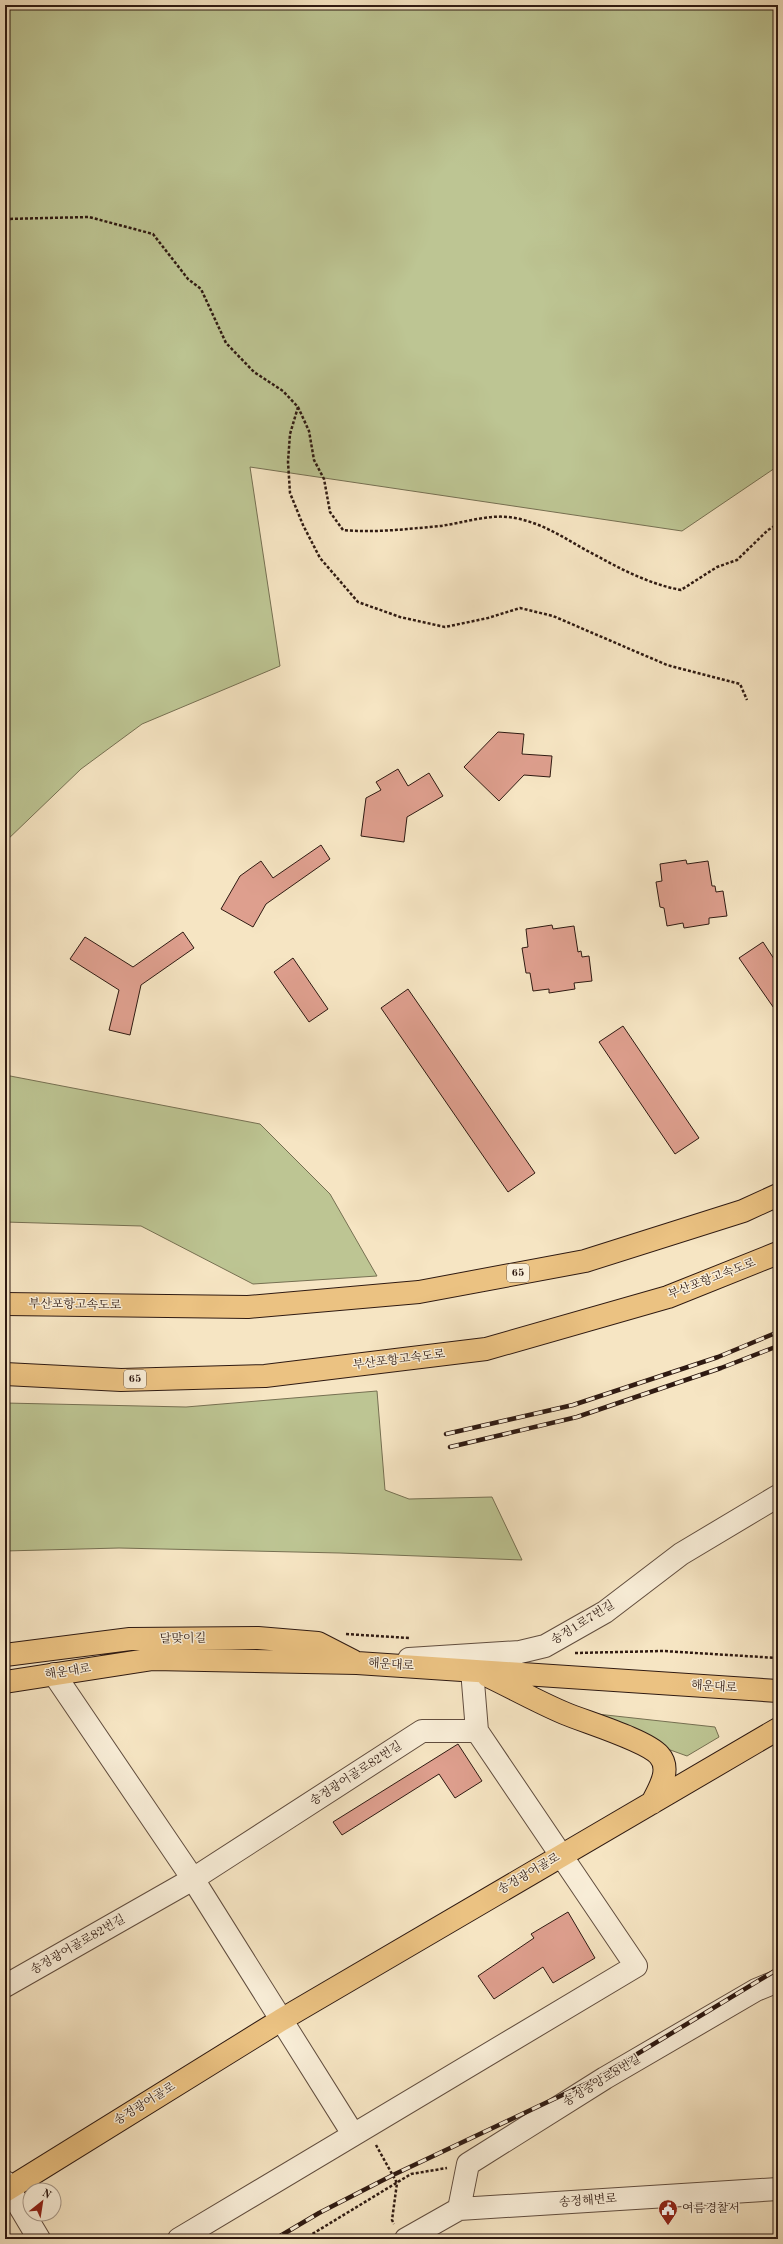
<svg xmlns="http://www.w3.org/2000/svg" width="783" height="2244" font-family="'Old Standard TT','Noto Serif KR',serif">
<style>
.green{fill:#bdc593;stroke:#767052}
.building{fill:#de9f8e;stroke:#2f1a12}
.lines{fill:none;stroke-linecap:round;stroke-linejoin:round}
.minor-casing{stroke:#614d3e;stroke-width:24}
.major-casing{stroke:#2f1a12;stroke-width:24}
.highway-casing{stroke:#2f1a12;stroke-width:24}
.path{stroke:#2f1a12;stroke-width:2.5;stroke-dasharray:3 2;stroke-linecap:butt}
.minor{stroke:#f9eed8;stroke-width:22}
.major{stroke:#ebc282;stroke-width:22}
.highway{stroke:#ebc282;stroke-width:22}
.rail-casing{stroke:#2f1a12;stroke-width:4.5}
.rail{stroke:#f9eed8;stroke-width:3;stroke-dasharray:9;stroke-linecap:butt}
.labels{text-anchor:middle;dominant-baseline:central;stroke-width:3;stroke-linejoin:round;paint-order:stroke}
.shield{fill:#f9eed8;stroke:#6c5a4d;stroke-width:1}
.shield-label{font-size:11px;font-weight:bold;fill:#2f1a12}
.street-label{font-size:12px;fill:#2f1a12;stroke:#f9eed8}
.poi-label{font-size:12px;fill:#2f1a12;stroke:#f9eed8;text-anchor:start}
</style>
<rect width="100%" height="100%" fill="#f6e5c3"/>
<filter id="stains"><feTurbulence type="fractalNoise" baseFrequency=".005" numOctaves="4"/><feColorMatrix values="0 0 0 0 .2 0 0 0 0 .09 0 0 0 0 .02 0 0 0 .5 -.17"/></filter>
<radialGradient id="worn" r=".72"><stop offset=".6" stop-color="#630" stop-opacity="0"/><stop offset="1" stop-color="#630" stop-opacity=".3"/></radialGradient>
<!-- green -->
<path class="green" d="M5,5H778V466L682,531L250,467L280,666L142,724L81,769L5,842Z
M5,1075L260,1124L330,1194L377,1276L253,1284L141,1226L5,1222Z
M377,1391L385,1490L409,1499L492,1497L522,1560L340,1553L119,1548L5,1551V1403L186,1407Z
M597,1714L715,1727L719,1737L687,1756L662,1747Z"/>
<!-- building -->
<path class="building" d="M498,732L524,734L522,754L552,756L550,777L524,775L499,801L464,767Z
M398,769L408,786L429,773L443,796L407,817L404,842L361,836L366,798L381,790L376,782Z
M321,845L330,859L266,904L253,927L221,909L240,876L261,861L273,878Z
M686,860L687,864L708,861L712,886H715L716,892L723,891L727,916L709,918V924L684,928L683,923L667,926L664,908L660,907L656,882L662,881L660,864Z
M552,925L553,929L574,926L578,952L581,951L582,957L589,956L592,981L574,983L575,989L549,993V989L533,991L530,973H526L522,948L528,947L526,929Z
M183,932L194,948L141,985L130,1035L109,1030L119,990L70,959L85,937L133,967Z
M763,942L778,965V1014L739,958Z
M293,958L328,1009L309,1022L274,972Z
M408,989L535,1173L508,1192L381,1008Z
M623,1026L699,1138L675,1154L599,1042Z
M458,1744L482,1781L455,1798L439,1774L342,1835L333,1822Z
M568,1912L595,1958L553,1983L543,1967L494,1999L478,1976L534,1938L531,1934Z"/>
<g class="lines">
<!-- minor casing -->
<g class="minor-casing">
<path id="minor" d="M409,1659L520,1652L545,1646L605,1612L681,1554L778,1496
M54,1674L193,1879L353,2134
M5,1986L193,1879L422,1731H477L472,1670
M5,2182L39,2239
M459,2209L468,2164L605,2078L756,1990L778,1981
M179,2239L636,1966L477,1731
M406,2239L459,2209L778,2189"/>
</g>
<!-- major casing -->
<g class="major-casing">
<path id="major" d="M5,1655L130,1639L258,1638L318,1643L353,1661
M488,1676C513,1688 538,1702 564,1713C585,1722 646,1740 659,1755C672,1769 659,1789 652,1803
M5,1682L153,1659L357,1663L778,1691
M5,2191L281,2020L778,1729"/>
</g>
<!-- highway casing -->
<g class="highway-casing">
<path id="highway" d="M5,1304L248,1307L419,1292L585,1261L743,1211L778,1195
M5,1374L121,1380L265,1376L486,1349L668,1297L778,1253"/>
</g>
<!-- path -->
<path class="path" d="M5,219L89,217L153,234L188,279L201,289L226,343L254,372L283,391L298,407L290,434L288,462L290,493L303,525L320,558L358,602L400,617L445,627L488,618L520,608L553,616L667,665L740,684L747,700
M298,407L309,431L314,460L324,479L330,512L343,530C375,533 407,529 440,526C464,523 490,513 515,518C547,524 571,543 599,557C624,571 653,585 681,590L717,567L737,560L768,530L778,524
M346,1634L409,1638
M575,1653L663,1651L778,1658
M376,2145L397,2183L392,2220L394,2224
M304,2239L411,2174L447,2168"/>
<!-- minor -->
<use href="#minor" class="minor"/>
<!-- major -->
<use href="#major" class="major"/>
<!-- highway -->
<use href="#highway" class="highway"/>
<!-- rail casing -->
<g class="rail-casing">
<path id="rail" d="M446,1434L573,1405L718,1357L778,1332
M450,1447L577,1417L721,1368L778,1346
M275,2239L319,2213L393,2175L594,2080L778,1969"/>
</g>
<!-- rail -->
<use href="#rail" class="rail"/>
</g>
<!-- icons -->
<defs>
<g id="civic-pin" transform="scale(1)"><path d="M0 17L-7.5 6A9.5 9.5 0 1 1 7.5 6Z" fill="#8f2418" stroke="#f9eed8"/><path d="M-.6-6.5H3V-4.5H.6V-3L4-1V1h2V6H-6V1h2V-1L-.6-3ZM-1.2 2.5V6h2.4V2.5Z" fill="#fff"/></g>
</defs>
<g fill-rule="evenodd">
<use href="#civic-pin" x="668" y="2209"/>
</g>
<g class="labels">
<!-- shield labels -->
<g class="shield">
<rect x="507" y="1264" width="22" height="18" rx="3"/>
<rect x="124" y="1370" width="22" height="18" rx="3"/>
</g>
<g class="shield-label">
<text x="518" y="1273">65</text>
<text x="135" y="1379">65</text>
</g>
<!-- street labels -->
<g class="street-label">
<text transform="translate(712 1279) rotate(-21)">부산포항고속도로</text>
<text transform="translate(75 1305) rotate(1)">부산포항고속도로</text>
<text transform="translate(399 1360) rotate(-7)">부산포항고속도로</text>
<text transform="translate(583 1623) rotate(-32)">송정1로7번길</text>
<text transform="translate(183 1639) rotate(-1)">달맞이길</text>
<text transform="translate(391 1665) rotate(4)">해운대로</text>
<text transform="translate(68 1672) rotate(-9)">해운대로</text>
<text transform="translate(714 1687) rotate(4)">해운대로</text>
<text transform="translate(356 1774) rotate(-33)">송정광어골로82번길</text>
<text transform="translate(529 1874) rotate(-30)">송정광어골로</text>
<text transform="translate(78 1945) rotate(-30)">송정광어골로82번길</text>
<text transform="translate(602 2081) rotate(-31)">송정중앙로8번길</text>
<text transform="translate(145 2104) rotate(-32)">송정광어골로</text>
<text transform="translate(588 2201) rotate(-4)">송정해변로</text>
</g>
<!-- poi labels -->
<g class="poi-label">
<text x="682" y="2209">여름경찰서</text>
</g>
</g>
<!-- margin -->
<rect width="783" height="2244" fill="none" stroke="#f6e5c3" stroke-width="20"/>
<rect x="6" y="6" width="771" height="2232" fill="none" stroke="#2f1a12" stroke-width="2"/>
<rect x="10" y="10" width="763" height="2224" fill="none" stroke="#2f1a12"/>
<!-- north arrow -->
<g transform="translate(42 2202) rotate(30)"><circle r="19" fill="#f9eed8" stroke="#a89989"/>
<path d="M0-3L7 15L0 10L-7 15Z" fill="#8f2418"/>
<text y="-6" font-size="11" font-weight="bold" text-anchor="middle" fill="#2f1a12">N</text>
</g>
<rect width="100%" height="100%" filter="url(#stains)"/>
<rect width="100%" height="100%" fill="url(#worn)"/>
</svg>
